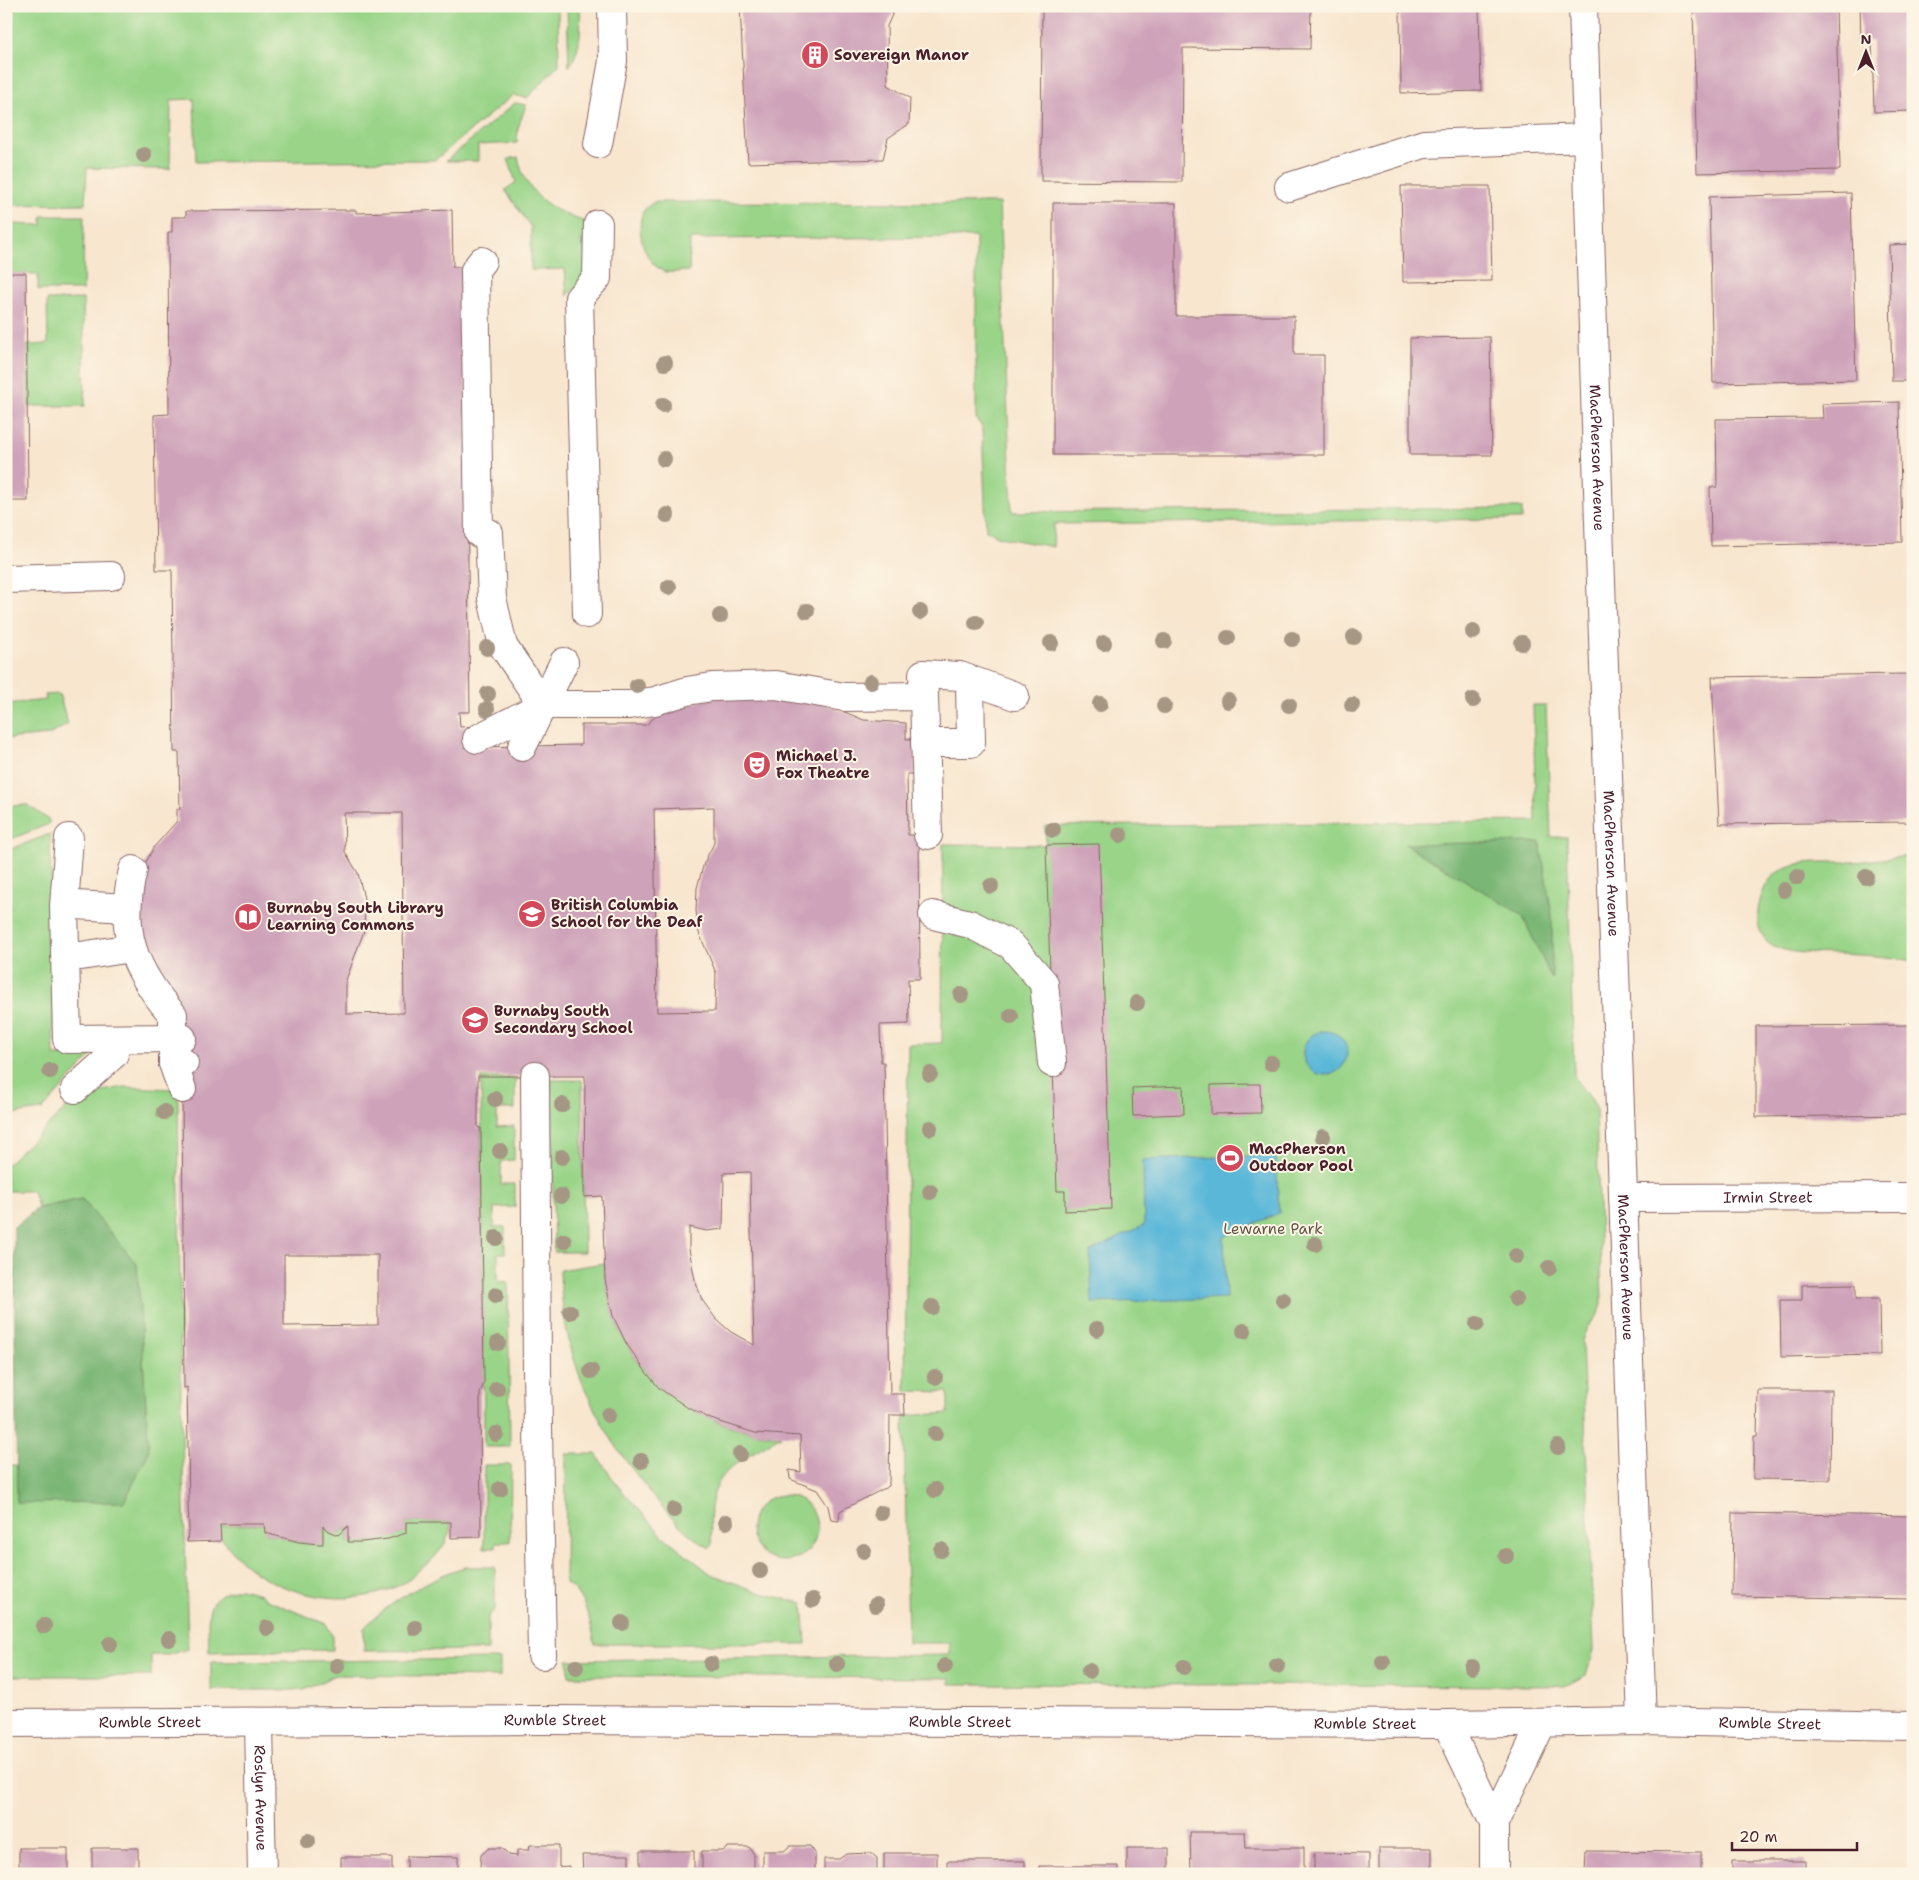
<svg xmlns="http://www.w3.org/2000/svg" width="1919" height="1880" font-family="'Shantell Sans',sans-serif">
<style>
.green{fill:#99d488;stroke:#727a5a}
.forest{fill:#7ab674;stroke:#626a50}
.water{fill:#5ab7d8;stroke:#526b82}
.building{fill:#cea2b9;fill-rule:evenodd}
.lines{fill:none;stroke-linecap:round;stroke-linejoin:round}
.minor-casing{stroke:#876564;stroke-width:30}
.minor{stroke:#fff;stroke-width:28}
.tree{fill:#a69684}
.labels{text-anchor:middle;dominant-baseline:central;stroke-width:4;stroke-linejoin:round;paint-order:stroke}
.poi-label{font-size:15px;font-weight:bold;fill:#4a1f2b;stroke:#fcf5e5;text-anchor:start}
.street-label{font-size:15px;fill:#4a1f2b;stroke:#fcf5e5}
.park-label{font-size:15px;fill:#625547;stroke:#fcf5e5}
</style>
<rect width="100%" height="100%" fill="#fcf5e5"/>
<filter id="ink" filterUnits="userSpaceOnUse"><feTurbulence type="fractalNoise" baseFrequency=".02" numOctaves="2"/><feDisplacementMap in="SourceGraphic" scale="10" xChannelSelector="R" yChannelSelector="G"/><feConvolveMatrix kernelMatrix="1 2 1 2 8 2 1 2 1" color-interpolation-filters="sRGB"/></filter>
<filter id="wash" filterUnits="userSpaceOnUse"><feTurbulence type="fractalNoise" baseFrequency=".0096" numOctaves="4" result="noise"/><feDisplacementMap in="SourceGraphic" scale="20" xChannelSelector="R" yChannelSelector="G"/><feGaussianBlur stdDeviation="1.12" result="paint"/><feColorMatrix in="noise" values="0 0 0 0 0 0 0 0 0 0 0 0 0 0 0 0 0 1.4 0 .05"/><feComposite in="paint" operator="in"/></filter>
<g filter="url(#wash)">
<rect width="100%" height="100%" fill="#f8e6cf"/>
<!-- green -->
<path class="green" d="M6,6H558L559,65L527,98L513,95L435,160L196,162L194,99L171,100L170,169L87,168L85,204L6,205Z
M567,6H580C581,29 582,47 569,67Z
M515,103L526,105L518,128L517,143L478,145V161H446Z
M518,157C525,197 557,214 593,224L592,271L567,296L565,269L531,270V227L505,190L516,182L508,159Z
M654,202L999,203L1012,512L1522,508V519L1054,524L1053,547L1000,537L986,530L982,427L976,419V237L690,239L689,271C682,271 672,273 666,272C645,266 635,230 643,212C645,208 650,205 654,202Z
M42,216H84L83,290H38V274L6,273V224L42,225Z
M83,299L85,406H29L28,345L48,344L47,300Z
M59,694L68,724L49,735L6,739V704L46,700L45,695Z
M1533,705H1546L1551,837H1567L1574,1075C1579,1088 1591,1094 1596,1108L1602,1303C1600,1319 1586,1322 1582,1341L1594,1650L1586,1675L1565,1686L950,1684V1678L569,1676L568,1660L950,1655V1643H908L904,1416L948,1413V1392L905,1391L908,1044L942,1043L943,844L1046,845L1045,826L1536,821Z
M28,805L49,820V824L6,841V806Z
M50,834L54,1056L92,1055L42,1110L6,1115V851Z
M1913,856V961C1888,956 1863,955 1837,954C1817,953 1792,955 1774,946C1761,939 1756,925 1758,911C1766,854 1810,863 1852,862C1873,861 1892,857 1913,856Z
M481,1078H515V1109H497V1127L514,1126V1160L501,1161V1184H515V1207L494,1208V1227H505V1253H498V1281L508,1282L510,1447H484Z
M551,1080H582L584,1252H554Z
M124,1087L175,1089L178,1092L181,1396L188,1649L168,1655H151V1676H6V1465L141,1468L82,1199L38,1208L33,1191H6V1165L80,1095Z
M604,1263C609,1364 684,1428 781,1436C728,1468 704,1473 712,1544L710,1548C685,1535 664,1510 647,1488C593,1422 562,1356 560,1270Z
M566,1454H596L617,1485L663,1536L711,1574L761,1593L803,1603L806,1644H595C591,1624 585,1593 565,1583Z
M484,1465H511L510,1542H496V1548H484Z
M751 1528a33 33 0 1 1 66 0a33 33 0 1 1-66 0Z
M406,1522H451C450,1543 435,1559 418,1571C415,1573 413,1577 410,1579C362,1611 288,1600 245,1564C232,1553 222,1539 213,1526L264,1524L266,1533L298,1542L323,1544V1526L328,1531L338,1535L348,1526V1542C368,1542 387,1539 406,1533Z
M465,1567H495V1609L488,1617V1650L364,1651V1628C385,1605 434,1575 465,1567Z
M240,1589L260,1594L267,1600L326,1624L333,1637V1650L209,1652C209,1621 200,1594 240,1589Z
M500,1659V1677L336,1675L304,1690H211V1662Z"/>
<!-- forest -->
<path class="forest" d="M1540,842L1552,915V979L1522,915L1405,844Z
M82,1199L137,1264L149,1452L124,1502L17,1503L14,1227L38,1208Z"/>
<!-- water -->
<path class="water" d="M1303 1053a22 22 0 1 1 44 0a22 22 0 1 1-44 0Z
M1276,1155L1279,1213L1224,1237L1226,1298L1092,1303L1090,1252L1144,1225L1143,1160Z"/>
<g id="blocks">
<!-- building -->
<path class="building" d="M740,6H896L887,26L888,85L910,98L909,124L888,138L883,159L748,163Z
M1042,6H1311L1310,49L1183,48L1182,182L1041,181Z
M1400,6H1479L1481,91L1401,93Z
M1693,6H1836L1840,170L1697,173Z
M1860,6H1913V111L1874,112L1872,41H1861Z
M1401,186H1490L1492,281L1403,282Z
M1851,193L1856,380L1713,383L1709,197Z
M1053,203H1176V316H1294V355H1324V455H1053Z
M356,210V213L452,210L453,267H464L470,712H459L460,727L477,726V747L581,745V725H646L658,714L726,693L818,701L864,720L906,723V739L916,738L915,774H907L908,835H919L920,979H908L909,1024L880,1025L881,1062H884L890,1394H904L905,1415H890L889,1486L840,1511L839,1521L831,1520L828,1506L817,1490L790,1479L789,1470L801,1472L800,1436L755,1433L711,1419L688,1408L659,1388L646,1372L626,1343L613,1316L605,1280L602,1196L584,1197L585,1076H478V1128H481L484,1382L480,1394L481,1537L451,1538V1522H406V1533L388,1539L362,1542H348V1526L338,1535L328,1531L323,1526V1544H319L299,1542L265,1533L264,1524H220L221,1541L187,1542L188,1531H189L188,1502H189L187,1387L184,1388L182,1089L139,952L141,871L154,847L177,821V809H180L179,752H174L172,570H156L154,415L169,414L168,232H172V217H186V211ZM714,807V843L704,863L697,888L696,911L699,933L716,973L715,1011L657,1012L654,809ZM344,813H402L404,1013L346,1014V980L364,931L365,903L358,873L345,852ZM750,1172L751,1230L754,1345L731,1332L716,1319L702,1300L695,1280L689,1249V1227L707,1231L723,1229L724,1173ZM284,1255H378V1325L284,1326Z
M1913,244V381H1892L1889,245Z
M6,273H26L28,501H6Z
M1490,337L1492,455H1410V338Z
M1899,402L1902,542L1711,546L1710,487H1717L1716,419L1823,418L1822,404Z
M1904,674L1913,675V822L1719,824L1712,677Z
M1099,844L1111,1209L1065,1211V1191H1057L1046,845Z
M1913,1025V1115L1756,1117V1026Z
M1252,1084H1260L1261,1113L1211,1114V1085Z
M1183,1086L1184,1114L1133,1116L1132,1088Z
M1856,1284V1299H1879L1880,1355L1781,1357L1780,1300H1802V1285Z
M1758,1390H1831L1830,1480L1753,1479L1754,1436H1757Z
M1733,1513L1913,1516V1599L1732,1596Z
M1190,1832H1245L1246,1848H1304V1874H1191Z
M530,1845H559V1867L569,1866V1874H486L480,1868L481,1855L489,1848H502L509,1855L517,1856V1850H529Z
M790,1846H810L815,1853V1874H763V1851H784Z
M728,1847H749L754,1854V1874H702V1851H723Z
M19,1848H68V1874H19Z
M92,1848H138V1874H92Z
M1127,1848H1169V1874H1127Z
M1379,1848H1432V1874H1379Z
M640,1851H694V1874H640Z
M1586,1851L1701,1852V1874H1585Z
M871,1853L877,1858V1874H824V1859H839L846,1854Z
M884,1853H937V1874H884Z
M1314,1853L1369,1854V1874H1314Z
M582,1855H629V1874H583Z
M407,1856L458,1857V1874H407Z
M341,1857H392V1874H341Z
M947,1861H1025V1874H947Z
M1732,1861H1806V1874H1732Z
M1039,1866H1118V1874H1039Z"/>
</g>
</g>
<g filter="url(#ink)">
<use href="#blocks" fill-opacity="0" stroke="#876564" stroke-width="1"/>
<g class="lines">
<!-- minor casing -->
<g class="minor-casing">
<g id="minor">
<path id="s1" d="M1583,6L1600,554L1642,1721"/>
<path d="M598,144L613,61L612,6"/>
<path d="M1289,187L1424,144L1587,138"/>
<path d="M482,261L475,270L479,533H489L492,598L503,646L543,705"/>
<path d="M6,579L111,576"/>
<path d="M587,614L579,298L597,278L598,224"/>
<path d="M924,696L923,674L960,676L1015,696"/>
<path d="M477,739L543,705H629L655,701L687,691L712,687L776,685L844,697L924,696L928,835"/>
<path d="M925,743H971L970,680"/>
<path d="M522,747L564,662"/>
<path d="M69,838L64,906L67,1039L182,1038"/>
<path d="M133,870C118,931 133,969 173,1015"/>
<path d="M76,905L126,908"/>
<path d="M933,915L970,924L1011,945L1044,983L1052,1063"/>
<path d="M81,956L131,948"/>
<path d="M173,1022V1063H184"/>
<path d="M173,1063L182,1089"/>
<path d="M535,1076L537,1370L542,1655"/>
<path d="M75,1089L114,1054V1039"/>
<path id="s2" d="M1623,1198L1913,1197"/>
<path id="s3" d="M6,1723L542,1720L1447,1724L1642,1721L1913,1726"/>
<path id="s4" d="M259,1723L262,1874"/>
<path d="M1447,1724L1494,1823V1874"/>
<path d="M1494,1823L1542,1723"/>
</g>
</g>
<!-- minor -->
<use href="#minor" class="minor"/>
</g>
<!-- trees -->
<g class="tree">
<circle cx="144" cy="155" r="8"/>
<circle cx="665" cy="363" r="8"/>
<circle cx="663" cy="405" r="8"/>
<circle cx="664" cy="459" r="8"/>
<circle cx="667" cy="515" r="8"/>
<circle cx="669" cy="587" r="8"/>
<circle cx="807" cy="611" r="8"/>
<circle cx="920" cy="612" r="8"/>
<circle cx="720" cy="616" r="8"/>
<circle cx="976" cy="623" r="8"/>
<circle cx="1473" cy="632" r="8"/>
<circle cx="1354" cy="637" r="8"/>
<circle cx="1228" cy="638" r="8"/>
<circle cx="1292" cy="639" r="8"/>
<circle cx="1164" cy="641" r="8"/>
<circle cx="1051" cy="643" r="8"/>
<circle cx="1104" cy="643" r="8"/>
<circle cx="1522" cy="643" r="8"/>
<circle cx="487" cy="648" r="8"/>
<circle cx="871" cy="682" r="8"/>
<circle cx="637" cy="686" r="8"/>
<circle cx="488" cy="694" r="8"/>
<circle cx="1473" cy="700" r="8"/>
<circle cx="1228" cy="701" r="8"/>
<circle cx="1100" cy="704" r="8"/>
<circle cx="1289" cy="705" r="8"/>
<circle cx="1352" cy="705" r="8"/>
<circle cx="1164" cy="706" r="8"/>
<circle cx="487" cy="709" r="8"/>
<circle cx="1053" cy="830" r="8"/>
<circle cx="1120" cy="835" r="8"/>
<circle cx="1797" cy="877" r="8"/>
<circle cx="1866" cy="877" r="8"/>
<circle cx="991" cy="886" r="8"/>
<circle cx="1784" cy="890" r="8"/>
<circle cx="961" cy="995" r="8"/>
<circle cx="1137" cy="1003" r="8"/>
<circle cx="1011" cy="1016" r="8"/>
<circle cx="1271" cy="1063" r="8"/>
<circle cx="50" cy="1071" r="8"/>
<circle cx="930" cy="1074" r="8"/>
<circle cx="495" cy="1099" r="8"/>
<circle cx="562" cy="1105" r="8"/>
<circle cx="164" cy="1112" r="8"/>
<circle cx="930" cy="1128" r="8"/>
<circle cx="1323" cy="1137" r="8"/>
<circle cx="500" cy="1151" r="8"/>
<circle cx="562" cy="1157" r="8"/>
<circle cx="930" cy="1192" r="8"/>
<circle cx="561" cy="1196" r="8"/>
<circle cx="496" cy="1238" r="8"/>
<circle cx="564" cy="1241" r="8"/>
<circle cx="1315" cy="1244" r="8"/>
<circle cx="1516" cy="1256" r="8"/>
<circle cx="1549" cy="1268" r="8"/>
<circle cx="496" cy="1295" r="8"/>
<circle cx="1516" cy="1299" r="8"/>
<circle cx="1283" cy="1300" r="8"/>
<circle cx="932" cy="1307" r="8"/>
<circle cx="570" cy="1312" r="8"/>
<circle cx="1477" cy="1324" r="8"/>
<circle cx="1097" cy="1329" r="8"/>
<circle cx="1244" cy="1331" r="8"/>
<circle cx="498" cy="1343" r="8"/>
<circle cx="591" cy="1371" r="8"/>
<circle cx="935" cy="1377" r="8"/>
<circle cx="497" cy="1389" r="8"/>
<circle cx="608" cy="1415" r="8"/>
<circle cx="496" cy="1434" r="8"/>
<circle cx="935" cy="1434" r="8"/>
<circle cx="1558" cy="1447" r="8"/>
<circle cx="740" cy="1454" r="8"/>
<circle cx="641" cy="1461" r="8"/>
<circle cx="500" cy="1489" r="8"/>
<circle cx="935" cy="1490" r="8"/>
<circle cx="674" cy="1510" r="8"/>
<circle cx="881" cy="1513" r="8"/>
<circle cx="726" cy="1522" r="8"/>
<circle cx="941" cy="1550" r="8"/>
<circle cx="864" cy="1551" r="8"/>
<circle cx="1506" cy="1556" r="8"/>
<circle cx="760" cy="1571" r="8"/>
<circle cx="813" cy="1600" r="8"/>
<circle cx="876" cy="1605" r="8"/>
<circle cx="622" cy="1623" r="8"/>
<circle cx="44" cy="1626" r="8"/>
<circle cx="267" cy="1628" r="8"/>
<circle cx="415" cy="1628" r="8"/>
<circle cx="169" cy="1639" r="8"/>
<circle cx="110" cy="1644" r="8"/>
<circle cx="1383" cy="1662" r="8"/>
<circle cx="711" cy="1664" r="8"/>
<circle cx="837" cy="1664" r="8"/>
<circle cx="337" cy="1666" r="8"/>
<circle cx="945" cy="1666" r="8"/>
<circle cx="1277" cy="1666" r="8"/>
<circle cx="576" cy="1667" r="8"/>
<circle cx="1184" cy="1667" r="8"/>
<circle cx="1472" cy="1667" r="8"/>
<circle cx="1089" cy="1671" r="8"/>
<circle cx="308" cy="1841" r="8"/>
</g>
</g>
<!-- icons -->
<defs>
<g id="building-disc" transform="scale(1.4375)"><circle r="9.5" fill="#d1495b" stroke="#fcf5e5"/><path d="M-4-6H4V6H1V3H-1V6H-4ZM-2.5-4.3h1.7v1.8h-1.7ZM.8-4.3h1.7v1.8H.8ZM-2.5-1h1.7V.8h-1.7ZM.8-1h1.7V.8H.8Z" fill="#fff"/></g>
<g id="theatre-disc" transform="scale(1.4375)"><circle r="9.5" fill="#d1495b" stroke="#fcf5e5"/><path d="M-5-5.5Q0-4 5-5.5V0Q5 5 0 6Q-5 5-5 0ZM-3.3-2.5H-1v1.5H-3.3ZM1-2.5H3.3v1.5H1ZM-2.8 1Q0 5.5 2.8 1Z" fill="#fff"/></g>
<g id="school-disc" transform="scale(1.4375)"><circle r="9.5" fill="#d1495b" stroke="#fcf5e5"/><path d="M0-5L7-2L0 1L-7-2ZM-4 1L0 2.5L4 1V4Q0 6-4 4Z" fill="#fff"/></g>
<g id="library-disc" transform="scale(1.4375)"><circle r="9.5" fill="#d1495b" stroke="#fcf5e5"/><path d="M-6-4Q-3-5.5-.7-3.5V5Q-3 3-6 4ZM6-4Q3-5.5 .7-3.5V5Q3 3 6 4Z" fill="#fff"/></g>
<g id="stadium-disc" transform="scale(1.4375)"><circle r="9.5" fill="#d1495b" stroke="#fcf5e5"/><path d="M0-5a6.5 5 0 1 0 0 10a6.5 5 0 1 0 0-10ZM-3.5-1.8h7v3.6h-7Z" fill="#fff"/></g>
</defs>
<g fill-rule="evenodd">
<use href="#building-disc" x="815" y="55"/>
<use href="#theatre-disc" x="757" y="765"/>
<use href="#school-disc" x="532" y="914"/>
<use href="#library-disc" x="248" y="917"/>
<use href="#school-disc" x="475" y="1020"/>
<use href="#stadium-disc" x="1230" y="1158"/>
</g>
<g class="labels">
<!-- poi labels -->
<g class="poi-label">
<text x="834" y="55">Sovereign Manor</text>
<text x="776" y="756">Michael J.<tspan x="776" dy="17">Fox Theatre</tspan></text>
<text x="551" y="905">British Columbia<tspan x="551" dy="17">School for the Deaf</tspan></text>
<text x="267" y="908">Burnaby South Library<tspan x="267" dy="17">Learning Commons</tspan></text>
<text x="494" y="1011">Burnaby South<tspan x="494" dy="17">Secondary School</tspan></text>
<text x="1249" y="1149">MacPherson<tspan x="1249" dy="17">Outdoor Pool</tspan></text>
</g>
<!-- street labels -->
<g class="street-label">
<text stroke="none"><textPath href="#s1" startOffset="452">MacPherson Avenue</textPath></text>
<text stroke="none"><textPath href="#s1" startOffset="858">MacPherson Avenue</textPath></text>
<text stroke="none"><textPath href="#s2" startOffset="145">Irmin Street</textPath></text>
<text stroke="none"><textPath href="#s1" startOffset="1262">MacPherson Avenue</textPath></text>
<text stroke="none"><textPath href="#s3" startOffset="549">Rumble Street</textPath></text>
<text stroke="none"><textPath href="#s3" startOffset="954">Rumble Street</textPath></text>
<text stroke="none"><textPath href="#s3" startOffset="144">Rumble Street</textPath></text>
<text stroke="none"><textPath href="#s3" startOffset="1764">Rumble Street</textPath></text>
<text stroke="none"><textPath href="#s3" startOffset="1359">Rumble Street</textPath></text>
<text stroke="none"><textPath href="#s4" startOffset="75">Roslyn Avenue</textPath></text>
</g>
<!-- park labels -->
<g class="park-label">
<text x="1273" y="1229">Lewarne Park</text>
</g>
</g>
<!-- margin -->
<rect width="1919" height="1880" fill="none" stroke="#fcf5e5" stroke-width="25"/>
<!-- north arrow -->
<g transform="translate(1866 52)" stroke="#fcf5e5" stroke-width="4" paint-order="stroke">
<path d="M0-4L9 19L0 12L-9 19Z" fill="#4a1f2b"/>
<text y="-8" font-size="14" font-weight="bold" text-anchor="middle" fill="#4a1f2b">N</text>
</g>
<!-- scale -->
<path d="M1732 1842v8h125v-8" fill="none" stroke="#4a1f2b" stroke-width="2.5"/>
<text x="1739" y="1842" font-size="15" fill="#4a1f2b" stroke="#fcf5e5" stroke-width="4" paint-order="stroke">20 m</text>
</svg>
